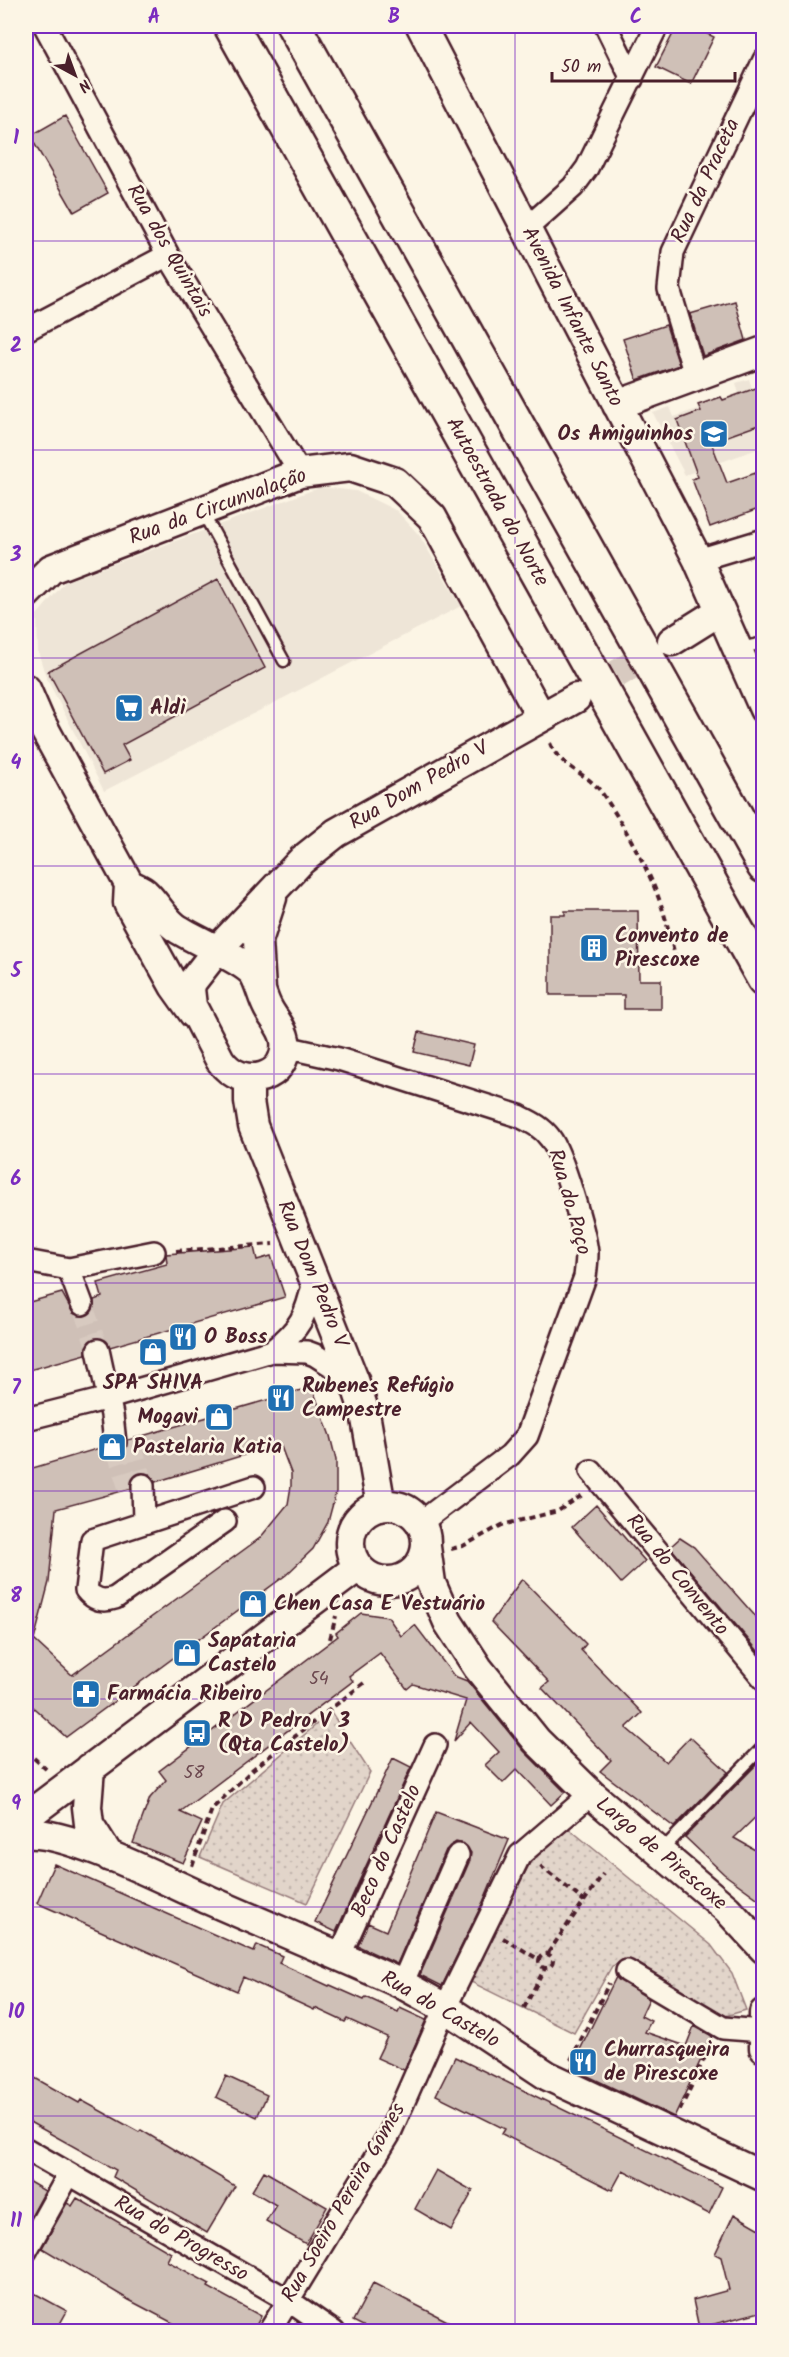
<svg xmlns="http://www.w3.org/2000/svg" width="789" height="2357" font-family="Kalam,sans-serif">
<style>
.built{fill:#eee5d7}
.garden{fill:url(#garden-dots);stroke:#967a7a;stroke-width:1.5}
.building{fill:#cfc0b7;stroke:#4a1f2b;stroke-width:1.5;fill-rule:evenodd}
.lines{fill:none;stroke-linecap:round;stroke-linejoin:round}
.street-tunnel{stroke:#d8cac0;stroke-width:21;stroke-dasharray:21 10;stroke-linecap:butt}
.secondary-tunnel{stroke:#d8cac0;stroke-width:28;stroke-dasharray:28 14;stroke-linecap:butt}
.lane-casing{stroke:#4a1f2b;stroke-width:15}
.street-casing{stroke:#4a1f2b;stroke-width:26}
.secondary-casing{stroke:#4a1f2b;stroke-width:33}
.highway-casing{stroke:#4a1f2b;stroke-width:38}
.path{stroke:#4a1f2b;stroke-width:4;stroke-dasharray:6 4.5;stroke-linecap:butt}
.lane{stroke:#fcf5e5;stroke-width:10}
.street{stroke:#fcf5e5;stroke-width:21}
.secondary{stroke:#fcf5e5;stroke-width:28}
.highway{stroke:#fcf5e5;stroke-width:33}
.grid{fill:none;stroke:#7b2cbf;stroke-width:1.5;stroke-opacity:0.55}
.labels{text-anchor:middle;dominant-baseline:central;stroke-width:5;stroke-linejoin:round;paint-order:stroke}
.number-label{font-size:18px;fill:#6b474e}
.street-label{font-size:21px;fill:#4a1f2b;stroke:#fcf5e5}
.poi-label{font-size:21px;font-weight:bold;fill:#4a1f2b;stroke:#fcf5e5;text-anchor:start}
.neatline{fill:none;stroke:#7b2cbf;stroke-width:2}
.grid-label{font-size:20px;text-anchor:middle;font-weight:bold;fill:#7b2cbf}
</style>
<defs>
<pattern id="garden-dots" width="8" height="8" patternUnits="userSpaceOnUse" patternTransform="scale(1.5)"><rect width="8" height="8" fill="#e2d5ca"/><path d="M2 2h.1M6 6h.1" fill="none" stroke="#c3b6ae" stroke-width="1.8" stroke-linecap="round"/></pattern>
</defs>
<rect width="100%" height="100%" fill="#fcf5e5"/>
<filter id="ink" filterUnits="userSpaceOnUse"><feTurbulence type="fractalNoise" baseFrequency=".0167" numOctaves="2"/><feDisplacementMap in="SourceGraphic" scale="12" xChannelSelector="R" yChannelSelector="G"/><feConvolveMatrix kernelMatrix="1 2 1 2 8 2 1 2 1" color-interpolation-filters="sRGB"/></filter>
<g filter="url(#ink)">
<!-- built -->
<path class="built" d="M749,379L763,421V447L685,475L653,413L670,407L674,417L739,394L736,383Z
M321,487L356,491L397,511L419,535L461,606L104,791L46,677L38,652L37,615L65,582Z"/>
<!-- garden -->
<path class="garden" d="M331,1712L370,1772L307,1903L200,1857L223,1804Z
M567,1827L711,1945L732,1973L746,2010L722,2017L622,1962L612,1966L574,2033L469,1981L532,1859Z"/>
<!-- building -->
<path class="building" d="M677,26H691L714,37L691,84L656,67Z
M65,116L108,193L74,212L30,136Z
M735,301L746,340L703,356L690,314Z
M666,325L679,365L637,380L623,339Z
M764,385V423L711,442L727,483L764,470V507L710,527L692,479L698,477L677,420L701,411L698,405L721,397L723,400Z
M218,579L265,668L122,745L130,760L103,774L48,671Z
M565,911H638L639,980H661V1009H624V995H550V915H565Z
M419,1032L474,1045L469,1065L414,1052Z
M254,1247L257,1260L271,1256L285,1297L110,1347L102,1338H95L86,1346V1354L26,1371V1303L62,1293L73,1313L79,1316H86L92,1312L94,1300L102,1297L98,1283L167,1264L166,1254Z
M312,1387L330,1436L336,1460V1492L328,1522L313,1549L286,1575L66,1737L26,1701V1470L103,1447L109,1454L117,1456L126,1449L128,1440ZM280,1444L291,1473V1486L288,1504L260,1538L72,1675L34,1640L49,1582L56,1509L130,1489L132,1478L142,1472L150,1474L155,1482Z
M596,1505L645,1561L621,1583L572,1527Z
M680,1538L694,1547L764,1626V1658L670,1547Z
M522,1579L586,1644L581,1650L642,1713L626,1728L666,1762L690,1737L728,1772L674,1827L600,1771L611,1760L542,1688L549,1682L491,1622Z
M361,1613L388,1617L401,1636L415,1625L454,1676L467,1681L524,1751L565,1792L551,1805L517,1769L503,1783L485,1765L499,1752L471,1722L454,1741L466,1700L413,1684L407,1689L380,1653L349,1676L353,1681L180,1812L202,1822L183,1863L133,1843L150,1798L166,1780L159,1771L338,1636L336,1633Z
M764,1757V1809L734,1838L764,1855V1903L724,1874L685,1837Z
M393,1758L411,1767L336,1932L315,1922Z
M436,1812L509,1840L483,1902L442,1986L420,1975L470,1860L471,1853L464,1844L456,1842L446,1850L397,1964L358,1946L368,1923L386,1931Z
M54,1864L254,1952L257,1945L282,1956L279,1963L329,1986L330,1985L364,2000L366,1997L398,2012L400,2008L426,2020L404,2070L377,2058L387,2037L347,2019L345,2022L315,2008L314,2010L243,1977L237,1991L37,1903Z
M616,1977L649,1999L641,2016L651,2021L645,2032L686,2046L694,2026L712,2036L674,2117L571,2068Z
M455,2057L722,2187L709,2214L623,2170L612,2190L502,2134L505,2129L436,2095Z
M26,2073L79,2103L81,2100L139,2132L141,2130L235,2186L207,2233L113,2177L116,2170L26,2120Z
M226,2076L267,2095L257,2117L216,2097Z
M436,2170L473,2191L451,2230L415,2209Z
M264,2171L327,2207L306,2244L266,2221L276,2205L252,2191Z
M26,2180L45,2191L26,2226Z
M77,2198L171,2253L167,2261L210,2284L208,2287L261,2316L253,2331H188L129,2300L42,2248L67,2203L72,2206Z
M734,2214L760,2229L764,2248V2311L699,2328L693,2300L729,2290L721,2257L715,2254Z
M373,2283L467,2331H373L353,2321Z
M34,2293L67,2311L56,2331H26V2309Z"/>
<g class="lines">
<!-- street-tunnel -->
<path class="street-tunnel" d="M82,1304L98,1350
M130,1440L140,1476
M115,1443L129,1489"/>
<!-- secondary-tunnel -->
<path class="secondary-tunnel" d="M580,696L667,644"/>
<!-- lane casing -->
<g class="lane-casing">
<path id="lane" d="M202,511L284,661
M740,648L764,643
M661,1851L764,1746"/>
</g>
<!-- street casing -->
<g class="street-casing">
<path id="street" d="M45,26L168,255L300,473
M606,26L632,79
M526,229L573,187L587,168L657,26
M26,330L168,255
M695,375L669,289L673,252L764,60
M698,560L764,540
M285,1047L339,1059L519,1116C531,1122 542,1127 550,1138C562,1153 585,1232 587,1253C587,1261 586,1269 585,1277L527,1436L510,1455L420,1523
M26,1261L69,1269
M82,1304L69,1269L154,1252
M98,1350L112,1415L115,1443
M272,1351C301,1328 306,1316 314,1281
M26,1419L109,1398L272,1351L307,1352L315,1355L354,1380
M591,1471L764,1679
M143,1485L144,1522
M225,1521L115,1598C103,1602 94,1600 86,1590L92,1540L254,1487
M339,1957L435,1745
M627,1971L723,2028L763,2031
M402,1984L458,1855
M26,2149L288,2300L334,2332
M26,2251L69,2174
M269,2332L389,2135L445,2008L520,1855L591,1794"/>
</g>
<!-- secondary casing -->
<g class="secondary-casing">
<path id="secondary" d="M421,26L698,560L764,709
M617,405L764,351
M26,594L51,569L300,473L350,467L395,482L432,517L541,717
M672,641L720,611
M26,689L39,719L129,884
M129,884C134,887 141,889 145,893C156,903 163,918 175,927C193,940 243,959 254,974C260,984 262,997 268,1008C273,1018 283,1028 285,1040C290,1079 242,1092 220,1060L192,1006L190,989L192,982L217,950L302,860L336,833L576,698
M129,884L128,903L174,986L194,1014
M261,990L258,941L272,898
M249,1079V1101L253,1126L354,1380L365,1413L381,1506
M350 1543a38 38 0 1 1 76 0a38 38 0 1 1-76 0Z
M426,1547L431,1583L448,1622L478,1668L537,1741L591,1794L727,1909L764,1949
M90,1768L87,1807L89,1824L110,1857
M26,1817L358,1567
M26,1834C66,1829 168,1882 209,1900C273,1928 338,1955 402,1984L445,2008L548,2076L764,2177
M764,2013V2048"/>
</g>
<!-- highway casing -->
<g class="highway-casing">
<path id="highway" d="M231,26L764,979
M294,26L764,866"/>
</g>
<!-- path -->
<path class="path" d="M550,743C559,767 588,773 602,793C622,822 647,866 659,899C667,920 671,943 678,965
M176,1251L273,1244
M451,1549L463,1546L502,1525L558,1511L584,1494
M330,1639L336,1616
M26,1751L47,1770
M192,1866L212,1809L253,1769L364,1683
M540,1866L584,1901
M503,1938L538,1959
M548,1953L603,1874
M539 1961a7 7 0 1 1 14 0a7 7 0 1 1-14 0Z
M524,2008L545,1968
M571,2060L609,1983
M680,2110L710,2046"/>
<!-- lane -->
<use href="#lane" class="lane"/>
<!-- street -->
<use href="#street" class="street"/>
<!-- secondary -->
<use href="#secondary" class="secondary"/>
<!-- highway -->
<use href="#highway" class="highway"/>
</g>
</g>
<!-- grid -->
<path class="grid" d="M274,26V2332M515,26V2332M26,241H764M26,450H764M26,658H764M26,866H764M26,1074H764M26,1283H764M26,1491H764M26,1699H764M26,1907H764M26,2116H764"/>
<!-- icons -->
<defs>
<g id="school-square" transform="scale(1.5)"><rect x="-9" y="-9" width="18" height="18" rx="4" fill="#1f6fb2" stroke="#fcf5e5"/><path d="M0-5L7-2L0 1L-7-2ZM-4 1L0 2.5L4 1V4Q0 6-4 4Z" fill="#fff"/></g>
<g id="supermarket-square" transform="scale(1.5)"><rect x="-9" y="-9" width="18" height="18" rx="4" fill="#1f6fb2" stroke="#fcf5e5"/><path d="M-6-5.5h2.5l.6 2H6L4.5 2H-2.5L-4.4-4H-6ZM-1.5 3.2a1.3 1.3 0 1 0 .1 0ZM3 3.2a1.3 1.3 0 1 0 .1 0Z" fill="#fff"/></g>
<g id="building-square" transform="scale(1.5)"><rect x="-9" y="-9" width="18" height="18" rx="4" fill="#1f6fb2" stroke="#fcf5e5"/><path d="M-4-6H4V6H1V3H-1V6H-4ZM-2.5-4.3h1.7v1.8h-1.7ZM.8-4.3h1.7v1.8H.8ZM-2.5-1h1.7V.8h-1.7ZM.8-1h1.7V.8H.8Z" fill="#fff"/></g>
<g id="restaurant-square" transform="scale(1.5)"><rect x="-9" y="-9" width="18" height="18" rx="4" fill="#1f6fb2" stroke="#fcf5e5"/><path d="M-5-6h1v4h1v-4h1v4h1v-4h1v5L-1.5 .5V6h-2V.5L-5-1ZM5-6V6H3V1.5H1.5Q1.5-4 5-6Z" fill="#fff"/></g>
<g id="shop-square" transform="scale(1.5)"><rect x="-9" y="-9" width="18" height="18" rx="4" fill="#1f6fb2" stroke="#fcf5e5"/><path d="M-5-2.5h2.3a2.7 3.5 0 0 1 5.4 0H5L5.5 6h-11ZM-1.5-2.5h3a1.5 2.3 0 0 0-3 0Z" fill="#fff"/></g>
<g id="pharmacy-square" transform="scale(1.5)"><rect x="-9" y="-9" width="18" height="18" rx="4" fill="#1f6fb2" stroke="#fcf5e5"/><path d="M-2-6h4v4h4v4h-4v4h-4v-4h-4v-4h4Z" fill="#fff"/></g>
<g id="bus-square" transform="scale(1.5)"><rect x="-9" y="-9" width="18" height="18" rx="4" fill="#1f6fb2" stroke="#fcf5e5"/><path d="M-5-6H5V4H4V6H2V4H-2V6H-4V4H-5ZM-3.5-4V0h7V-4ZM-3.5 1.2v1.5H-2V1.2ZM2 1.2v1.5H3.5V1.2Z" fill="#fff"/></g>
</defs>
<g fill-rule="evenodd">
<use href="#school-square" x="714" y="434"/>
<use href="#supermarket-square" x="129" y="708"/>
<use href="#building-square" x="594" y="948"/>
<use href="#restaurant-square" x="183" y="1337"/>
<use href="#shop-square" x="153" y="1352"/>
<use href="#restaurant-square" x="281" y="1398"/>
<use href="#shop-square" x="219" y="1417"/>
<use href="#shop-square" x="112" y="1447"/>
<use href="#shop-square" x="253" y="1604"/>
<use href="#shop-square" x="187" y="1653"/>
<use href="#pharmacy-square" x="86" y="1694"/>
<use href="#bus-square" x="197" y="1733"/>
<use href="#restaurant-square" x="583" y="2062"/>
</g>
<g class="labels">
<!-- number labels -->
<g class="number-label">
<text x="319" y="1679">54</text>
<text x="194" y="1773">58</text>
</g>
<!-- street labels -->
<g class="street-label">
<text transform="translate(706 181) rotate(-65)">Rua da Praceta</text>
<text transform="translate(169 251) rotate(60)">Rua dos Quintais</text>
<text transform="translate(572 317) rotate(63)">Avenida Infante Santo</text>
<text transform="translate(497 502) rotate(61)">Autoestrada do Norte</text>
<text transform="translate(218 507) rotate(-20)">Rua da Circunvalação</text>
<text transform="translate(419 786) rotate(-30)">Rua Dom Pedro V</text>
<text transform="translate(569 1202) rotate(74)">Rua do Poço</text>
<text transform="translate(312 1274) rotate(68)">Rua Dom Pedro V</text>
<text transform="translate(677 1575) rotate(51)">Rua do Convento</text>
<text transform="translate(387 1851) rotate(-66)">Beco do Castelo</text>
<text transform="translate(661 1854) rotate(40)">Largo de Pirescoxe</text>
<text transform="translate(440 2010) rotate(30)">Rua do Castelo</text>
<text transform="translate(344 2203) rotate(-60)">Rua Soeiro Pereira Gomes</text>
<text transform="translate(181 2239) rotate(30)">Rua do Progresso</text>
</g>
<!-- poi labels -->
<g class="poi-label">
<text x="693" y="434" text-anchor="end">Os Amiguinhos</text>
<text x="150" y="708">Aldi</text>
<text x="615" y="936">Convento de<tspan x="615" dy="24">Pirescoxe</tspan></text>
<text x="204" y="1337">O Boss</text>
<text x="153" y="1383" text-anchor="middle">SPA SHIVA</text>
<text x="302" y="1386">Rubenes Refúgio<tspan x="302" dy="24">Campestre</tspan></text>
<text x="198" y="1417" text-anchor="end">Mogavi</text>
<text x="133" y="1447">Pastelaria Katia</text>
<text x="274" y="1604">Chen Casa E Vestuário</text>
<text x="208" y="1641">Sapataria<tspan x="208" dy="24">Castelo</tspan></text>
<text x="107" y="1694">Farmácia Ribeiro</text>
<text x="218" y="1721">R D Pedro V 3<tspan x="218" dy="24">(Qta Castelo)</tspan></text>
<text x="604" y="2050">Churrasqueira<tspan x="604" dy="24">de Pirescoxe</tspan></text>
</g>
</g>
<!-- margin -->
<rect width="789" height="2357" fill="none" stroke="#fcf5e5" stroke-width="66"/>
<!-- north arrow -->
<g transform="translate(75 75) rotate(139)" stroke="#fcf5e5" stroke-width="4.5" paint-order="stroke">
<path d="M0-4.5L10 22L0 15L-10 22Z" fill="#4a1f2b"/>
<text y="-9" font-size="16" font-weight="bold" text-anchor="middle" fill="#4a1f2b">N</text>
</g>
<!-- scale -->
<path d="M552 72v9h183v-9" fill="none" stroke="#4a1f2b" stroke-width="3"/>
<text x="561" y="72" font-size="18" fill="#4a1f2b" stroke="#fcf5e5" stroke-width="4.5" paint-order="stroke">50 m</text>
<rect x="33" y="33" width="723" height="2291" class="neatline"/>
<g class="grid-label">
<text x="154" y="23">A</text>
<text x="394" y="23">B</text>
<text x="636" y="23">C</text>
<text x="16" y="144">1</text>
<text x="16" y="352">2</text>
<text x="16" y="561">3</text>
<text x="16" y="769">4</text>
<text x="16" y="977">5</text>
<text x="16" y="1185">6</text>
<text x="16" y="1394">7</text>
<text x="16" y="1602">8</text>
<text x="16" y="1810">9</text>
<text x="16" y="2018">10</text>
<text x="16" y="2227">11</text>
</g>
</svg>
